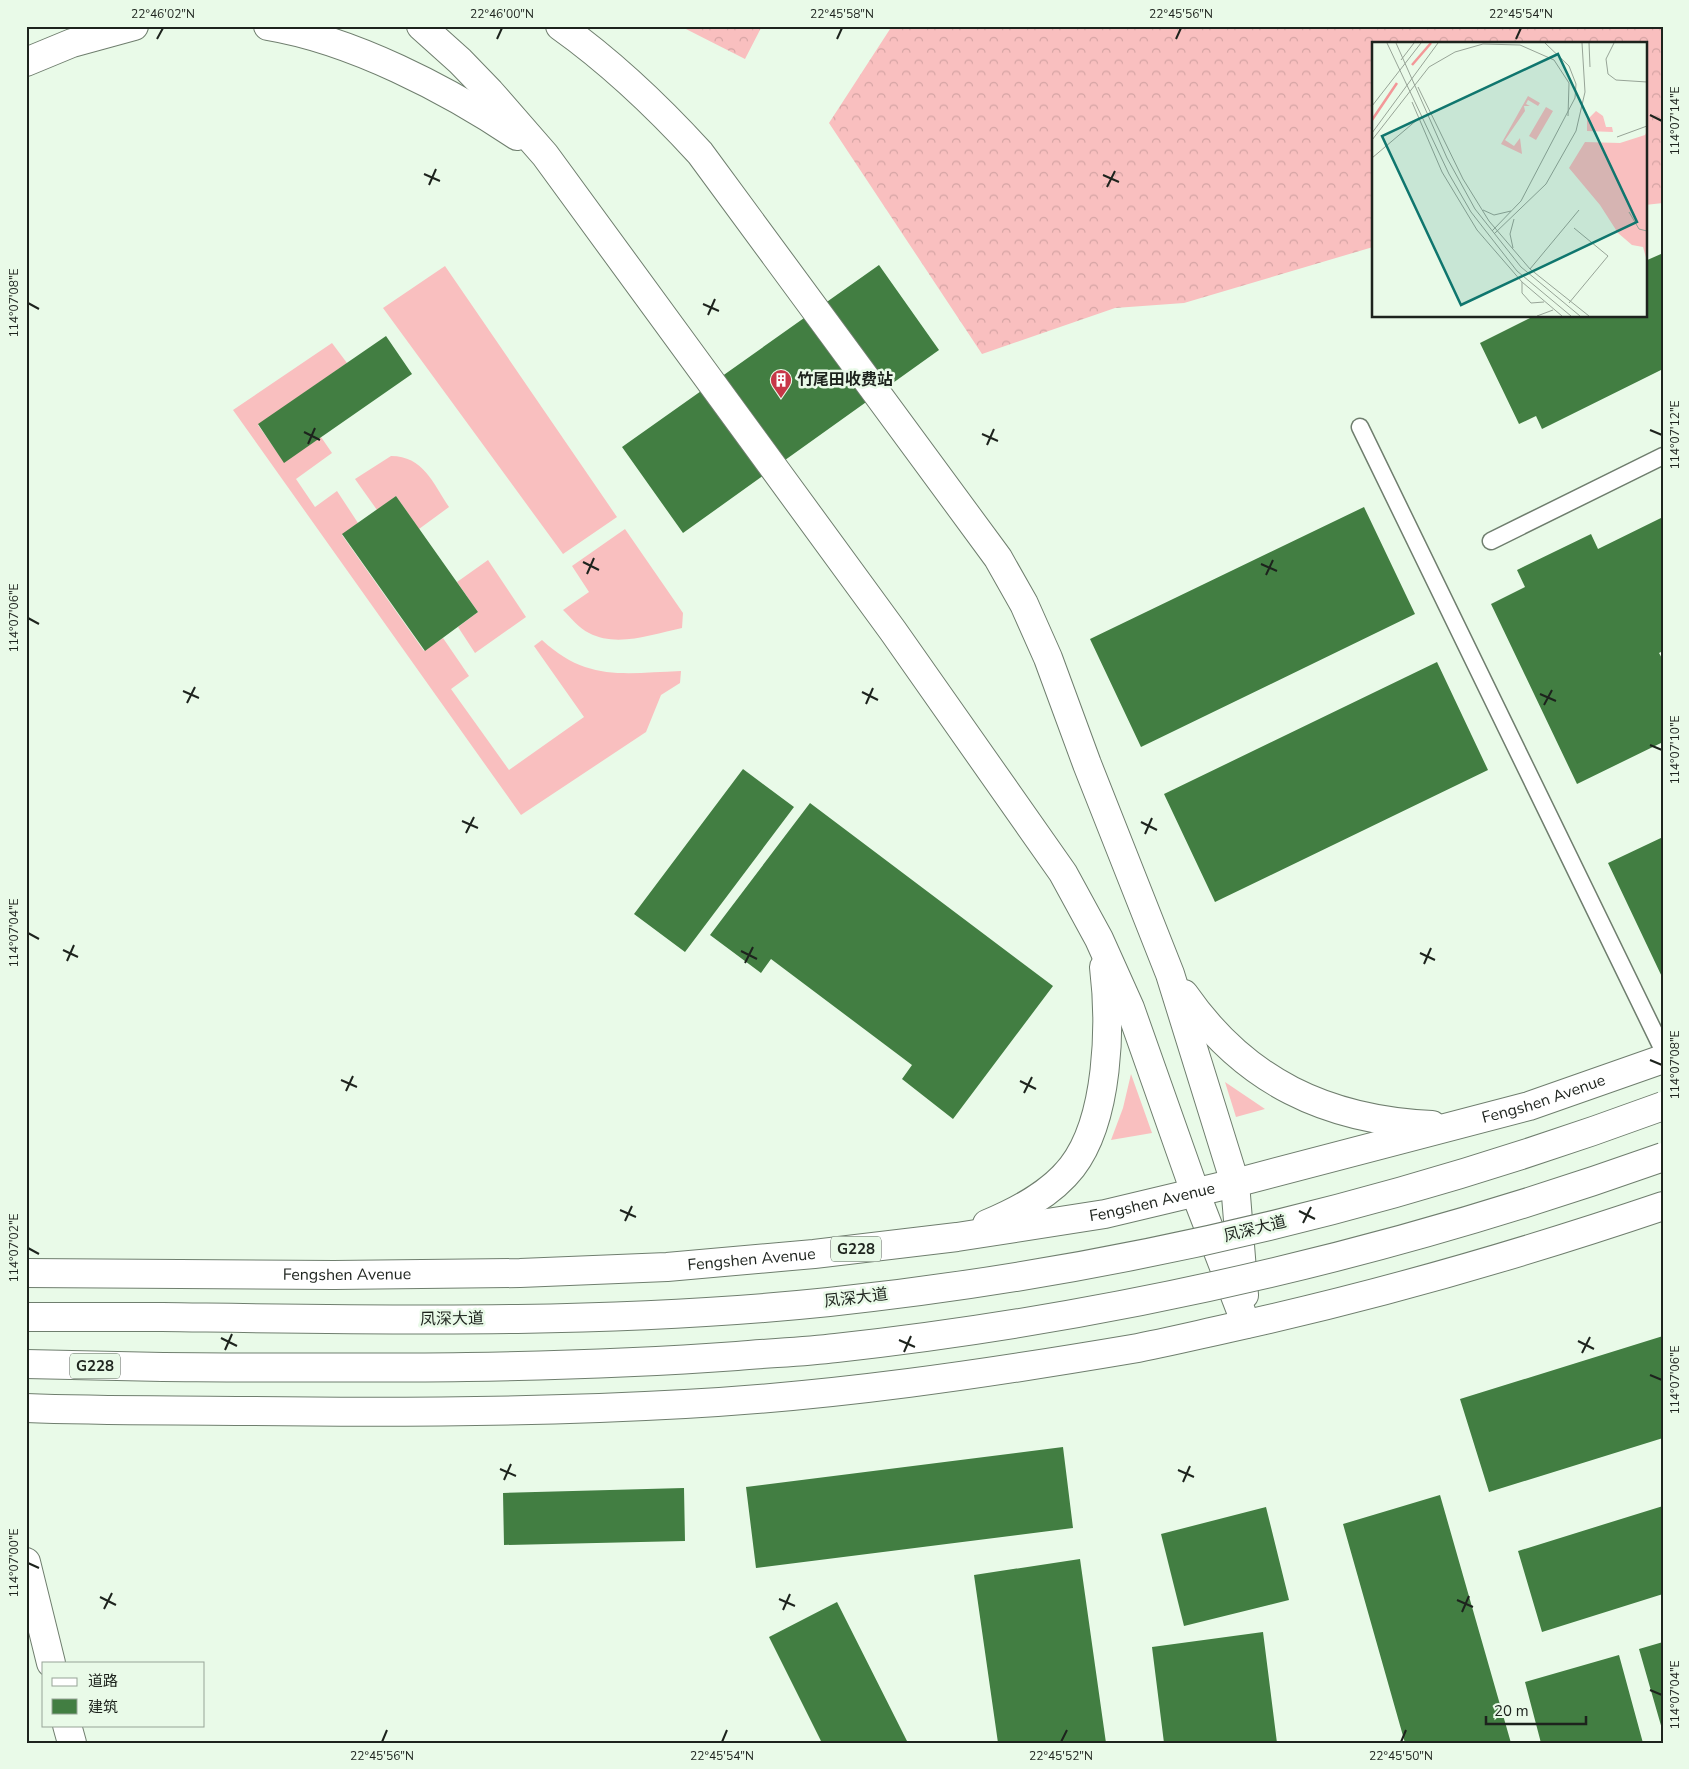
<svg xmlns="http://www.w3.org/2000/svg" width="1689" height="1769" font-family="'Nunito Sans','Noto Sans SC',sans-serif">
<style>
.grass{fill:#f9bfbf}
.forest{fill:url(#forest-crowns)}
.building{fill:#427e42}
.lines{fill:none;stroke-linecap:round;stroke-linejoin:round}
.lane-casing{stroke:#6f7e6e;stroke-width:19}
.street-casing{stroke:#6f7e6e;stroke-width:30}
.highway-casing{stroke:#6f7e6e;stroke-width:30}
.lane{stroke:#fff;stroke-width:16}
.street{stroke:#fff;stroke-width:28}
.highway{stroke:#fff;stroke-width:28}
.highway-bridge-casing{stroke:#6f7e6e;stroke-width:30;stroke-linecap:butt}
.highway-bridge{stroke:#fff;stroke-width:28}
.ticks{fill:none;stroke:#1d231d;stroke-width:2}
.labels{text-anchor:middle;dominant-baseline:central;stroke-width:5;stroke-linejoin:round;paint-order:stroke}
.shield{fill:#e9fae8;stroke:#5a645a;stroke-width:1}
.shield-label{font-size:15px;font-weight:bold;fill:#1d231d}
.poi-label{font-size:16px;font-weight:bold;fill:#1d231d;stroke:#e9fae8;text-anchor:start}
.street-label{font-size:16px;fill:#1d231d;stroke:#e9fae8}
.inset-river{fill:none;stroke:#f39798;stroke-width:2.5}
.inset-road{fill:none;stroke:#97a497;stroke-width:1}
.view{fill:#0f766e;fill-opacity:0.15;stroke:#0f766e;stroke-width:2.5}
.inset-edge{fill:none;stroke:#1d231d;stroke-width:2.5}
.neatline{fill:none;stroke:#1d231d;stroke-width:2}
.ticks-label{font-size:12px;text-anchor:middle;fill:#1d231d}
</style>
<defs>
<pattern id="forest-crowns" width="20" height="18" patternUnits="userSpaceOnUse" patternTransform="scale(1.25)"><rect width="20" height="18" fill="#f9bfbf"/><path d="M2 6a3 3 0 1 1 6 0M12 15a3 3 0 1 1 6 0" fill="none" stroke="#d5a4a4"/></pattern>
</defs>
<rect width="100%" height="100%" fill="#e9fae8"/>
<!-- grass -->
<path class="grass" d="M445,266L617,517L563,554L383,308Z
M332,343L347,363L258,425L284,462L321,437L332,453L296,479L315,507L337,491L358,523L342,535L424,651L443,638L469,676L451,689L509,770L584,717L534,646L542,640C587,682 625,673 681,671L680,683L661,695L646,732L521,815L233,410Z
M391,456C423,456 433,483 449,507L419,529L396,496L377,510L355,479Z
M625,529L683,613L682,628C653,634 617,648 589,633C579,628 571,618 563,610L589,592L572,566Z
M488,560L526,617L475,653L458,627L478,612L457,582Z
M1131,1074L1152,1133L1111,1140L1123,1108Z
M1225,1082L1265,1109L1236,1117Z"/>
<!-- forest -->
<path class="forest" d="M680,26H762L745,59Z
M892,26H1663V203L1645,205V44H1373V247L1184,303L1115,308L982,354L829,123Z"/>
<!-- building -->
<path class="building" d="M1661,254L1663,258V369L1542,429L1536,416L1519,424L1480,343L1534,316H1645V261Z
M879,265L939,350L683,533L622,447Z
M386,336L412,374L284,463L258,424Z
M396,496L478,612L425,651L342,534Z
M1364,507L1415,614L1141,747L1090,639Z
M1663,517V651L1659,653L1663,660V742L1577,784L1491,604L1525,587L1517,570L1591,534L1598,549Z
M1437,662L1488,770L1215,902L1164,794Z
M743,769L794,807L685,952L634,914Z
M810,803L1053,986L953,1119L902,1079L912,1065L771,959L761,973L710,935Z
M1663,837V979L1608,863Z
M1663,1336V1438L1489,1492L1460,1399Z
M1063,1447L1073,1528L756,1568L746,1487Z
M684,1488L685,1541L504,1545L503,1493Z
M1440,1495L1511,1743H1405L1343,1524Z
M1663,1506V1594L1542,1632L1518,1551Z
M1266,1507L1289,1600L1184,1626L1161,1534Z
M1080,1559L1106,1743H998L974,1575Z
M837,1602L908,1743H822L769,1637Z
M1263,1632L1277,1743H1164L1152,1647Z
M1663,1642V1729H1662L1639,1649Z
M1619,1655L1643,1743H1541L1525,1682Z"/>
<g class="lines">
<!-- lane casing -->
<g class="lane-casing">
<path id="lane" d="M1360,427L1663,1050
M1491,541L1663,456"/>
</g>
<!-- street casing -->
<g class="street-casing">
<path id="street" d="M26,1562L51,1663
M67,1725L72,1743"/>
</g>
<!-- highway casing -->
<g class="highway-casing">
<g id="highway">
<path d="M268,26C352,40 447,89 517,136"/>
<path d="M421,26L460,61L490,92L545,155L893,631L1063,873L1099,939L1130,1008L1195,1192L1246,1324"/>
<path d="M560,26C612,63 657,106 700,153L998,558L1024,604L1048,658L1087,764L1170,974L1235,1183L1244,1295"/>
<path d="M26,62L72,43L134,26"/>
<path d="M1184,994C1245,1082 1327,1120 1432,1125"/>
<path d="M987,1224C1018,1211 1051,1194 1072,1167C1109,1119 1111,1025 1104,967"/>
<path id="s1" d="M26,1273L334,1275L520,1273L667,1267L814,1254L957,1237L1105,1214L1235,1183L1529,1106L1663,1059"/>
<path d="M26,1317H162"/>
<path d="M26,1364L163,1367"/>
<path d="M26,1408C101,1411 176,1410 251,1411C396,1413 541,1412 685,1404C835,1396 984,1374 1132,1349C1164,1343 1197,1335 1229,1328C1376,1296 1521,1254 1663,1206"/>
</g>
</g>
<!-- lane -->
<use href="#lane" class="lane"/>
<!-- street -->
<use href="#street" class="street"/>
<!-- highway -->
<use href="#highway" class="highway"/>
<!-- highway-bridge casing -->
<g class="highway-bridge-casing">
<path id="highway-bridge" d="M162,1317C384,1320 607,1325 829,1302C1113,1272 1395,1205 1663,1106
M163,1367C354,1368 546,1370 737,1356C770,1353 803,1352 836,1348C1118,1317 1396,1252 1663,1157"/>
</g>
<!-- highway-bridge -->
<use href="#highway-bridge" class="highway-bridge"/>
</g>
<!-- ticks -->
<path class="ticks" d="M157,39L163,28M497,39L502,28M837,39L842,28M1176,39L1181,28M1516,39L1521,28M1650,115L1662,121M424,174L440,181M1103,175L1119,182M429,185L436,169M1107,187L1115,171M28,303L39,309M703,304L719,311M708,315L715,299M1650,430L1662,435M304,432L320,440M982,434L998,441M308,444L315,428M987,445L994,429M583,562L599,570M1261,564L1277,571M587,574L594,558M1266,575L1273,560M28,618L39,624M183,691L199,698M862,692L878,700M1540,694L1556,701M187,703L195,687M866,704L873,688M1544,705L1552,690M1650,745L1662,750M462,821L478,828M1141,822L1157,830M466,833L474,817M1145,834L1152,818M28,933L39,939M63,950L78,957M741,951L757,959M1420,953L1435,960M67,961L74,945M745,963L753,947M1424,964L1431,948M1650,1060L1662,1065M341,1080L357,1087M1020,1081L1036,1089M346,1091L353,1076M1024,1093L1032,1077M620,1210L636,1217M1299,1211L1315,1219M625,1221L632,1206M1303,1223L1311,1207M28,1248L39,1254M221,1338L237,1346M899,1340L915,1347M1578,1341L1594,1349M225,1350L232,1334M904,1352L911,1336M1582,1353L1590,1337M1650,1375L1662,1380M500,1469L516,1476M1178,1470L1194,1477M504,1480L511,1464M1183,1482L1190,1466M28,1563L39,1568M100,1597L116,1605M779,1599L795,1606M1457,1600L1473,1607M104,1609L112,1593M783,1610L790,1594M1462,1612L1469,1596M1650,1690L1662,1695M382,1742L387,1730M722,1742L727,1730M1061,1742L1067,1730M1401,1742L1406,1730"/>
<!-- icons -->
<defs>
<g id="building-pin" transform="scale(1.125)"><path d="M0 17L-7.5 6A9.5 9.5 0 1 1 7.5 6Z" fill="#c73747" stroke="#e9fae8"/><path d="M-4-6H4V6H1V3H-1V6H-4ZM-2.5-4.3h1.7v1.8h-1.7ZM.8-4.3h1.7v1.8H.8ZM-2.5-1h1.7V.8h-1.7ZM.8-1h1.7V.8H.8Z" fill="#fff"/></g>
</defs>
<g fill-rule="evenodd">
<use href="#building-pin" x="781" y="380"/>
</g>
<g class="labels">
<!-- shield labels -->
<g class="shield">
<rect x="831" y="1236.5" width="50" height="25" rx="4"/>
<rect x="70" y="1353.5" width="50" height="25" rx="4"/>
</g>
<g class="shield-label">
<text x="856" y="1249">G228</text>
<text x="95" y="1366">G228</text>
</g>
<!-- poi labels -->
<g class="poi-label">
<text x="797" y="380">竹尾田收费站</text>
</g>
<!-- street labels -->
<g class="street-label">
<text stroke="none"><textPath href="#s1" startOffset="1536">Fengshen Avenue</textPath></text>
<text stroke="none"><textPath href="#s1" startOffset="1131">Fengshen Avenue</textPath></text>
<text transform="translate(1255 1229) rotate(-14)">凤深大道</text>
<text stroke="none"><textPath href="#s1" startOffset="726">Fengshen Avenue</textPath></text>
<text stroke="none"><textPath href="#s1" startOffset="321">Fengshen Avenue</textPath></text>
<text transform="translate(856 1298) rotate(-7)">凤深大道</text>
<text transform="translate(452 1319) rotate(-1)">凤深大道</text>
</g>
</g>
<!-- overview -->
<g transform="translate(1372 42)">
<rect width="275" height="275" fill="#e9fae8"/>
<path d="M156,54L168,61L166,64L156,58L154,62L158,64H152L153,69L133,98L142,104L148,96L150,112L129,102ZM174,65L181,69L164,98L157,94Z" fill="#f9bfbf"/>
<path d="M224,69L231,74L234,85H240L241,90L215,89V78ZM275,89V219L271,205L260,203L246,191L228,163L197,126L213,100L248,101L273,93Z" fill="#f9bfbf"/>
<path class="inset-river" d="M40,23L59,1M0,78L25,41"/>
<path class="inset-road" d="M15,1L77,132L99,170L145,229L199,274M24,1L75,116L103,167L149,225L208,274M217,1L218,25M242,1L234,17L236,32L244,38L275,40M29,18L42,1M46,45L91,137L117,179L158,227L217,274M40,60L70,130L105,188L150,240L190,274M0,64L49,1M0,91L66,1M245,95L275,84M0,98L57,25L83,10L111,2L148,3L182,18L197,41L196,74M0,116L46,77M111,168L122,173L139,169M257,170L267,187L275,189M120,189L149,159L203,56L204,42L197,24L173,1M122,192L174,142L204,89L213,50L210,1M141,206L138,192L142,177M158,227L207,168M150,240V251L159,261L172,260M197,261L236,214L202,186M165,274L181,268"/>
<path class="view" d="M186,12L265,180L89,263L10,94Z"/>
<rect width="275" height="275" class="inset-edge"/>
</g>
<!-- border -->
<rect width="1689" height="1769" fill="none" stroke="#e9fae8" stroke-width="55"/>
<!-- legend -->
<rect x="42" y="1662" width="162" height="65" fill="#e9fae8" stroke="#97a497"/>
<rect x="52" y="1678" width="25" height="8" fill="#ffffff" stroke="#97a497"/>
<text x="88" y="1686" font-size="15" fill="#1d231d">道路</text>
<rect x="52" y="1699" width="25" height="15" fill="#427e42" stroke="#97a497"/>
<text x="88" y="1712" font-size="15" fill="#1d231d">建筑</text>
<!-- scale -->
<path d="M1486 1716v8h100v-8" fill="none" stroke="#1d231d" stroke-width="2.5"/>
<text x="1494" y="1716" font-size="15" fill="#1d231d" stroke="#e9fae8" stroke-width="4" paint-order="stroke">20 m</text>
<rect x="28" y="28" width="1634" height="1714" class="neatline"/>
<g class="ticks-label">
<text x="163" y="18">22°46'02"N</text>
<text x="502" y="18">22°46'00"N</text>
<text x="842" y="18">22°45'58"N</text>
<text x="1181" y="18">22°45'56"N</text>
<text x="1521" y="18">22°45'54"N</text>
<text transform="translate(1675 121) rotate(-90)" y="4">114°07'14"E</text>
<text transform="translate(14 303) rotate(-90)" y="4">114°07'08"E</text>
<text transform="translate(1675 435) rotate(-90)" y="4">114°07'12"E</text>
<text transform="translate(14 618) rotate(-90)" y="4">114°07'06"E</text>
<text transform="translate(1675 750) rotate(-90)" y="4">114°07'10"E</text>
<text transform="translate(14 933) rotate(-90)" y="4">114°07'04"E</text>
<text transform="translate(1675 1065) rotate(-90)" y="4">114°07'08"E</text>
<text transform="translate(14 1248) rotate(-90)" y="4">114°07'02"E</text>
<text transform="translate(1675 1380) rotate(-90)" y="4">114°07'06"E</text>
<text transform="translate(14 1563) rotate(-90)" y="4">114°07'00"E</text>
<text transform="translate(1675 1695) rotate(-90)" y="4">114°07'04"E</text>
<text x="382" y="1760">22°45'56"N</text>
<text x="722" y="1760">22°45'54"N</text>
<text x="1061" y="1760">22°45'52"N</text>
<text x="1401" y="1760">22°45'50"N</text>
</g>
</svg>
